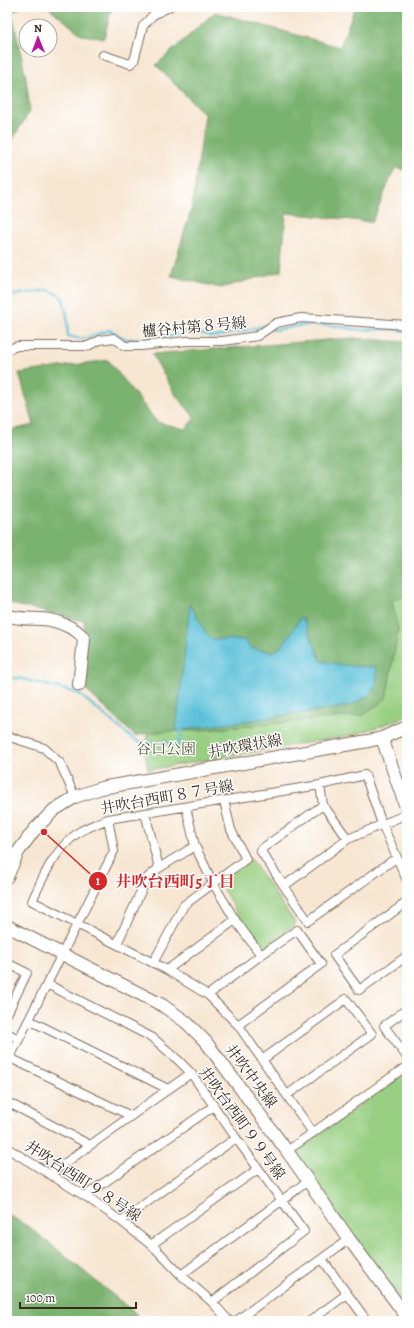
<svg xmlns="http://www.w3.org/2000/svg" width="414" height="1328" font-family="Alegreya,'Noto Serif JP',serif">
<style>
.green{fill:#98cf82;stroke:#6a7c50}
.forest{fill:#7ab270;stroke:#5a6e47}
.water{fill:#5bc1d9;stroke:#4b767c}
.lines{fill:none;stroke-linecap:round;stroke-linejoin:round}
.stream{stroke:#5bc1d9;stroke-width:2.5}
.street-casing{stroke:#7d6c5d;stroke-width:10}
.secondary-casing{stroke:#7d6c5d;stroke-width:14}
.street{stroke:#fff;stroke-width:8}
.secondary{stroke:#fff;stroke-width:12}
.labels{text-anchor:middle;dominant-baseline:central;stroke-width:3;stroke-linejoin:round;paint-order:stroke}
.street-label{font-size:15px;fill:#3b2a1e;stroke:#fff}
.park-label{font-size:15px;fill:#575c3c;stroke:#fff}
.leader{fill:none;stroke:#d62828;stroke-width:1.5}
.callout-dot{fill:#d62828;stroke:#fff;stroke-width:1.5}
.mark-label{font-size:12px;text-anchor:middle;font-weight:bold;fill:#fff}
.callout-label{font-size:16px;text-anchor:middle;font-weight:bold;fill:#d62828;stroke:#fff;stroke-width:3;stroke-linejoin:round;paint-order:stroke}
</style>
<rect width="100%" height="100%" fill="#fff"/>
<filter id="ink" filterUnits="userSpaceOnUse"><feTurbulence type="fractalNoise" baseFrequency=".025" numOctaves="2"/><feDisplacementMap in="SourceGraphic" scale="8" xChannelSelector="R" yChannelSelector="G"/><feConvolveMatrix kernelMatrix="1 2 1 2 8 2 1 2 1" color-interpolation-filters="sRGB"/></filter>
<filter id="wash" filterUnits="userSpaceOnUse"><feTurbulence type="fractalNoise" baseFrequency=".012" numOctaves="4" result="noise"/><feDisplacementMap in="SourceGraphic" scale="16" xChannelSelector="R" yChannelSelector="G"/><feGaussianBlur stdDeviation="0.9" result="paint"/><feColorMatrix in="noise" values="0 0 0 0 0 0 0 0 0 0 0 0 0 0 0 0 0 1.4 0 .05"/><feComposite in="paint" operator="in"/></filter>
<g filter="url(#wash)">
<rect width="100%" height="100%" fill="#f7e6d2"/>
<!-- green -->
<path class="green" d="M407,586V714L395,721L353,735L148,770L145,753L149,732L364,715L386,698L389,682L398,631L389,590Z
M251,859L296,924L262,950L239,917L219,882Z
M407,1071V1295L400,1300L292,1154Z"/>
<!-- forest -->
<path class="forest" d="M7,7H22L12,12L26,78L30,111L7,148Z
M48,7H112L104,38L82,35Z
M355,7H407V170L395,168L372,222L286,213L281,271L221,288L171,276L192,207L205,115L156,65L215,12L340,47Z
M352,338L407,342V594L392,600L398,631L386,698L364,715C311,720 258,725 205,730C180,732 160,729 135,736L87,691L84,621L11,604L7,600V431L34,425L19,373L108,360L157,422L185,429L195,418L175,394L152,354Z
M7,1214L32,1229L145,1321H7Z"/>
<!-- water -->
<path class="water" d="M190,604L205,632L212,639L245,640L251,648L273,652L282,646L302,616L321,661L350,666L377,667V684L367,697L349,706L176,731Z"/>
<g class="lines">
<!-- stream -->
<path class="stream" d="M7,296L48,290L62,297L67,315L68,336L82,339L110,330L125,339H136L166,337L191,331L214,337L264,326L266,327
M271,329L275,330L304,325H329L360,330L392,329L407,331
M7,677L23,679L78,693L132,738L139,742L179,743L182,730"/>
</g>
</g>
<g filter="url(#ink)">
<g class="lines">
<!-- street casing -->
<g class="street-casing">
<path id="street" d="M103,55L130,64L134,61L143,26L153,15L169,7
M7,350L17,346H88L100,340L114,338L125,346H141L187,341H223L257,336L276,323L301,318L407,325
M7,736L44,748L60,763L75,797
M320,785L323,805L260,850L284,886L348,839L407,814
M323,805L348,839
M186,807L195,846L213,883L235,920L261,955
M145,813L159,868
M284,886L308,921L396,858
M407,902L334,955L359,990L407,956
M117,944L147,878L159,868L195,846
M7,963L27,973L7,1014
M153,963L184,905L246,859L231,830L224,801
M167,970L235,920
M47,984L153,1038L178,1060L191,1073L236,1138L304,1231L212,1302
M208,995L261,955L297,930L321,964L238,1025
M407,1009L384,1026L407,1057
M29,1020L168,1089
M7,1033L19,1039
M10,1058L131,1116
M262,1060L346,999L372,1034L287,1095
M7,1063L114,851L108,819
M7,1102L90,1145
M313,1133L238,1025L208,995L167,970L32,901C44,875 55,849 79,832C88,827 98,823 108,819L320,785L365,775L382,824L407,880
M7,1148L85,1196L121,1221L155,1248L181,1275L212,1302L229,1321
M287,1151L407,1066
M50,1174L191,1073
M85,1196L214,1106
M121,1221L236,1138
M151,1245L258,1169
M322,1259L367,1321
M181,1275L308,1181
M236,1321L349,1239
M310,1321L347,1294"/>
</g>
<!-- secondary casing -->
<g class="secondary-casing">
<path id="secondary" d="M7,615C21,621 36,617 50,620C60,622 81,630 84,640L79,685
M382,738L407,810
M7,877L18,852L35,829L54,810L75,797L101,788L368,741L382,738L407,727
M7,926L162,1005L186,1022L206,1042L287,1151L349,1239L407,1317"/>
</g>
<!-- street -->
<use href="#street" class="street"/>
<!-- secondary -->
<use href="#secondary" class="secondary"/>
</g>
</g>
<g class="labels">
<!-- street labels -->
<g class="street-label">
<text transform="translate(194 327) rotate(-5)">櫨谷村第８号線</text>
<text transform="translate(245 746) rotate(-10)">井吹環状線</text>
<text transform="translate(167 797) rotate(-10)">井吹台西町８７号線</text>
<text transform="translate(251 1076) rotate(53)">井吹中央線</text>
<text transform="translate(242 1123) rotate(54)">井吹台西町９９号線</text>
<text transform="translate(83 1181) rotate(33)">井吹台西町９８号線</text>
</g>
<!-- park labels -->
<g class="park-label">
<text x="166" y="749">谷口公園</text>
</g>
</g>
<!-- callouts -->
<path class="leader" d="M44 832L98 881"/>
<g class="callout-dot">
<circle cx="44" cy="832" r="4"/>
<circle cx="98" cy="881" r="10"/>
</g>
<g class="mark-label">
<text x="98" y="885">1</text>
</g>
<g class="callout-label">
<text x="175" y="887">井吹台西町5丁目</text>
</g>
<!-- margin -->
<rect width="414" height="1328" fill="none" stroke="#fff" stroke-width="24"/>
<!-- north arrow -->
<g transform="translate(38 38) rotate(359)"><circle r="19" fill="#ffffff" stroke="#b1aaa5"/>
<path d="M0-3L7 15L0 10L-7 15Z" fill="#b5179e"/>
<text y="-6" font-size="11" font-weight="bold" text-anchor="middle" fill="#3b2a1e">N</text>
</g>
<!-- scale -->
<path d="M20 1302v6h116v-6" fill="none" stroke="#3b2a1e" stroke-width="2"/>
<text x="26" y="1302" font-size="12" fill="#3b2a1e" stroke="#ffffff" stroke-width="3" paint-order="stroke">100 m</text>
</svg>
